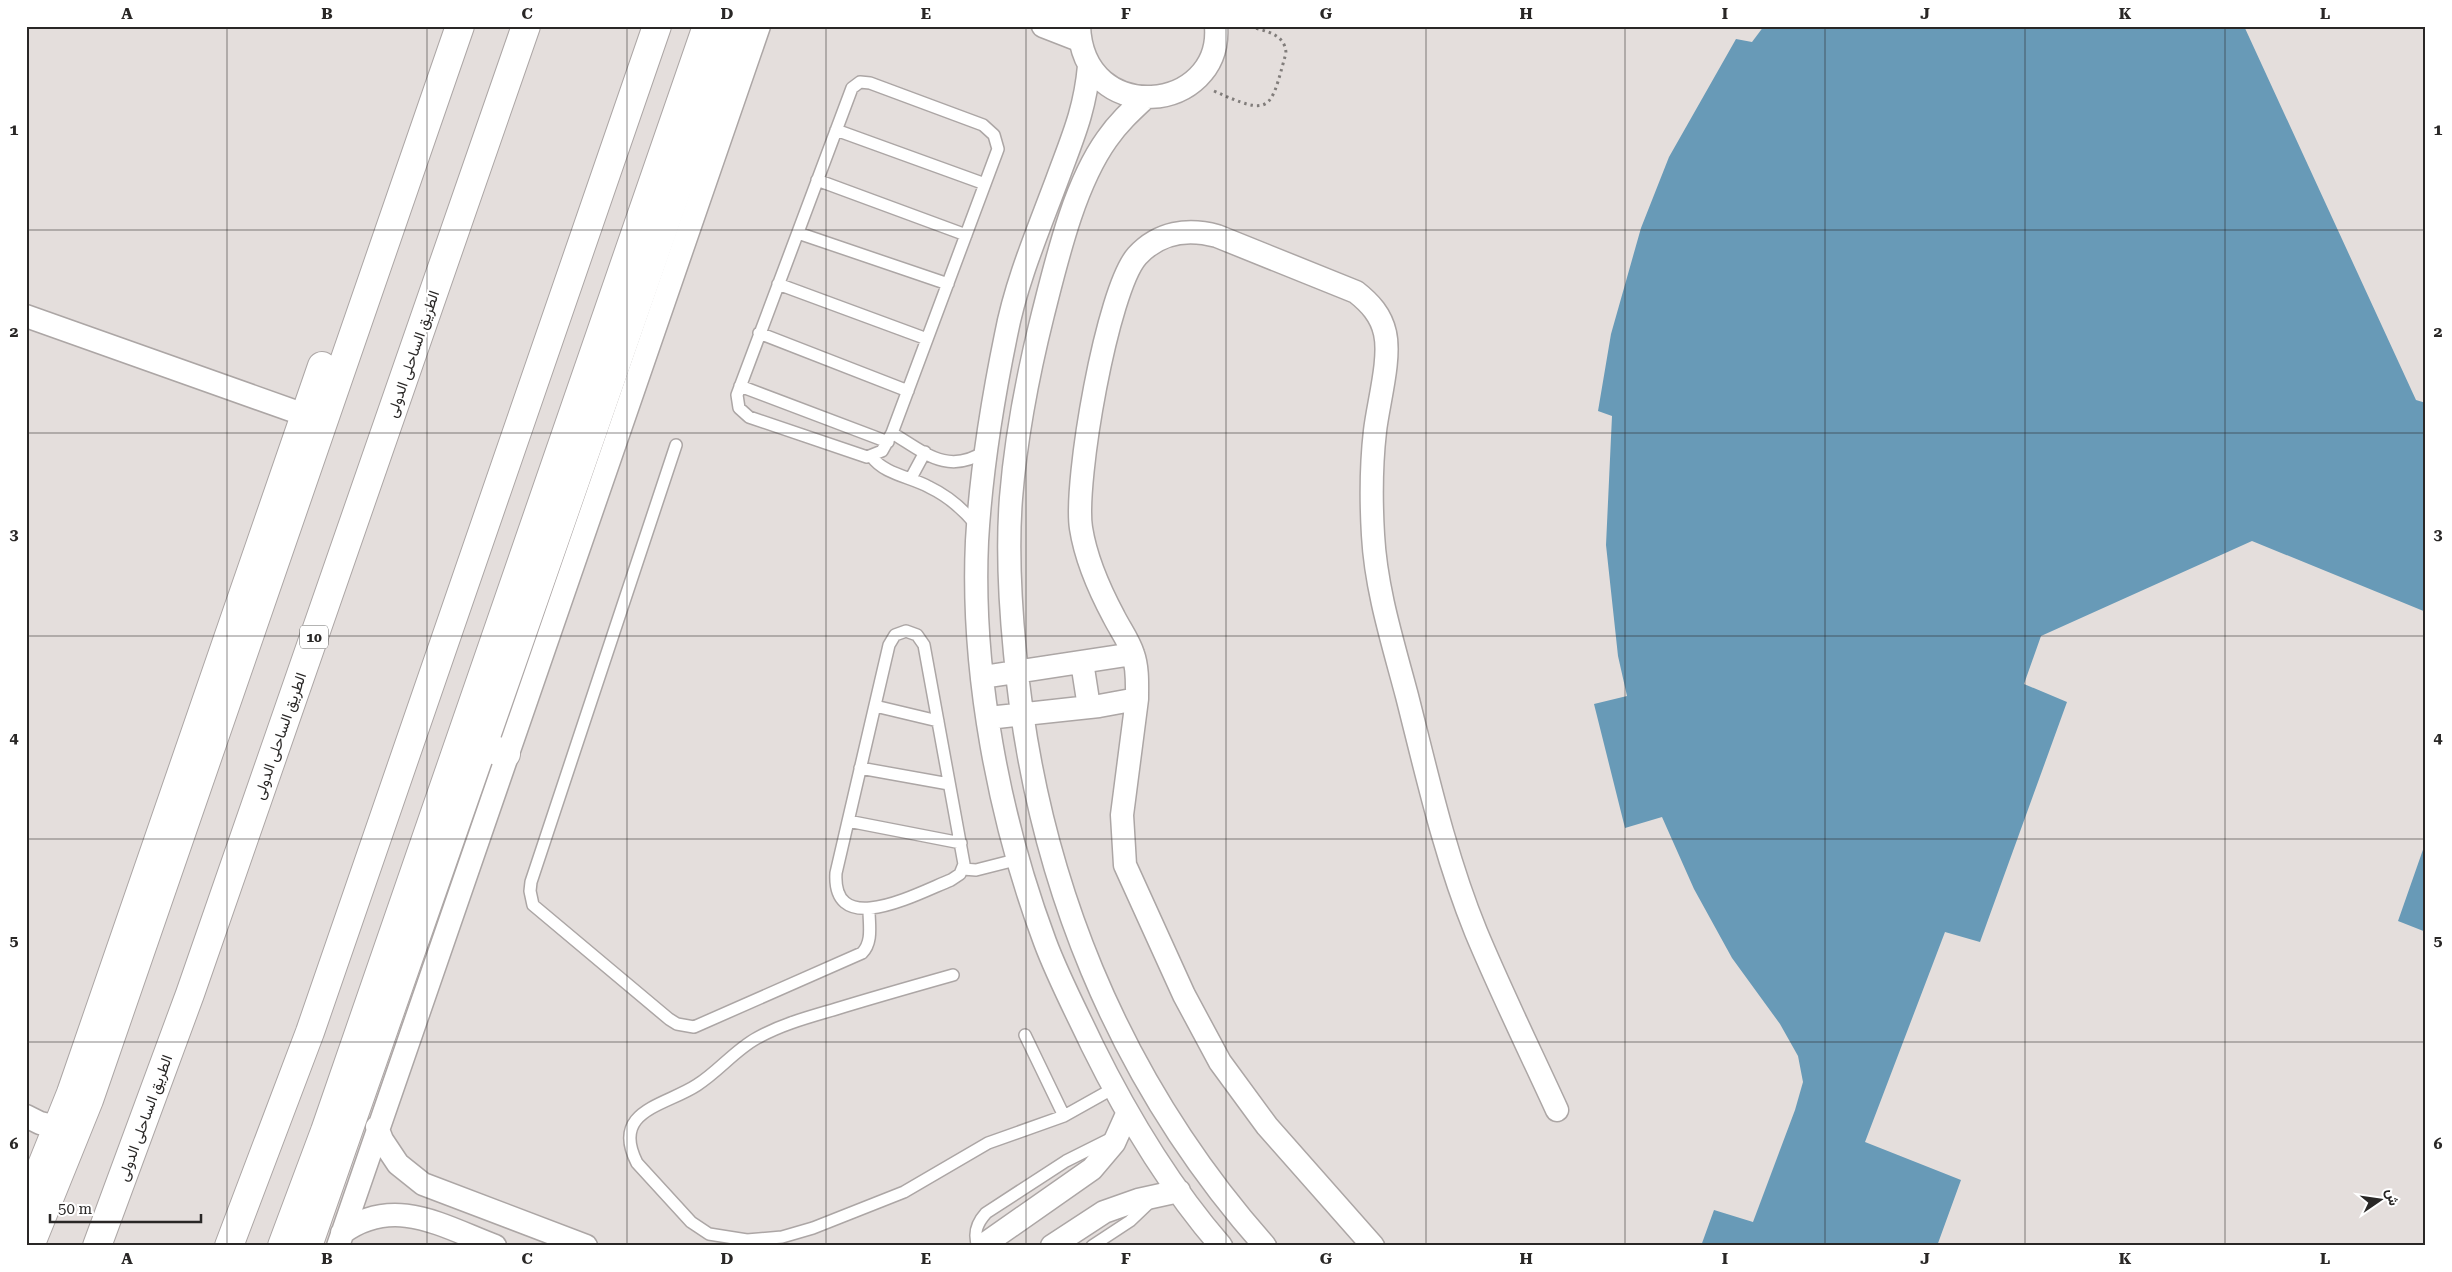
<svg xmlns="http://www.w3.org/2000/svg" width="2452" height="1272" font-family="'Roboto Serif',Vazirmatn,serif">
<style>
.water{fill:#689ab7}
.lines{fill:none;stroke-linecap:round;stroke-linejoin:round}
.lane-casing{stroke:#aca6a5;stroke-width:14}
.street-casing{stroke:#aca6a5;stroke-width:25}
.secondary-casing{stroke:#aca6a5;stroke-width:30}
.highway-casing{stroke:#aca6a5;stroke-width:30}
.path{stroke:#817d7b;stroke-width:3;stroke-dasharray:2.5 4;stroke-linecap:butt}
.lane{stroke:#fff;stroke-width:11}
.street{stroke:#fff;stroke-width:22}
.secondary{stroke:#fff;stroke-width:28}
.highway{stroke:#fff;stroke-width:28}
.grid{fill:none;stroke:#292726;stroke-width:1;stroke-opacity:0.55}
.labels{text-anchor:middle;dominant-baseline:central;stroke-width:4.5;stroke-linejoin:round;paint-order:stroke}
.shield{fill:#fff;stroke:#696867;stroke-width:1}
.shield-label{font-size:14px;font-weight:bold;fill:#292726}
.street-label{font-size:15px;fill:#292726;stroke:#fff}
.neatline{fill:none;stroke:#292726;stroke-width:2}
.grid-label{font-size:16px;text-anchor:middle;font-weight:bold;fill:#292726}
</style>
<rect width="100%" height="100%" fill="#e4dedc"/>
<!-- water -->
<path class="water" d="M1764,26H2244L2416,400L2426,403V612L2252,541L2041,636L2024,684L2067,702L1980,942L1945,932L1865,1142L1961,1180L1937,1246H1701L1714,1210L1753,1222L1795,1110L1803,1082L1798,1056L1780,1024L1732,958L1694,889L1662,817L1625,828L1594,704L1627,696L1618,656L1606,545L1612,416L1598,411L1611,334L1641,228L1669,157L1736,39L1752,42Z
M2426,841V932L2398,921Z"/>
<g class="lines">
<!-- lane casing -->
<g class="lane-casing">
<path id="lane" d="M860,82L870,83L983,125L994,135L998,149L892,433L882,451L867,457L749,417L739,408L737,395L852,88Z
M836,130L985,184
M817,180L966,235
M798,233L948,284
M778,284L927,339
M759,333L908,391
M740,386L888,442
M892,433C924,452 948,476 985,451
M676,445L531,882L530,891L533,905L669,1019L677,1024L694,1027L862,953C873,942 869,925 869,910
M872,457C884,474 911,477 929,487C948,496 964,510 977,526
M911,478L925,452
M906,631L917,635L924,645L964,864L960,874L951,880C920,892 832,941 836,873L889,645L895,635Z
M875,706L938,721
M860,768L949,784
M848,821L961,843
M963,869L976,870L1019,859
M953,975C914,986 875,997 836,1009C809,1017 782,1024 757,1038C735,1050 719,1071 697,1085C665,1106 610,1110 637,1163L691,1222L709,1234L747,1240L782,1237L813,1228L904,1192L988,1143L1064,1116L1114,1088
M1025,1035L1064,1116
M978,1246C973,1233 977,1223 986,1213L1066,1161L1112,1138
M1092,1246L1130,1221L1152,1200"/>
</g>
<!-- street casing -->
<g class="street-casing">
<path id="street" d="M1043,26L1079,40
M1079,26C1083,128 1223,113 1216,26
M1089,66C1085,111 1072,139 1057,180C1038,231 1016,282 1006,335C992,403 981,472 977,541C971,672 999,819 1045,942C1058,977 1076,1011 1092,1045C1127,1116 1169,1186 1221,1246
M1145,98C1131,111 1118,123 1107,139C1074,185 1057,259 1043,314C1028,374 1016,436 1011,498C1007,549 1010,602 1015,653C1035,875 1117,1079 1265,1246
M26,316L305,415
M1082,662L1089,707
M983,677L1133,654
M1137,699L1122,815L1125,865L1184,995L1220,1062L1267,1126L1373,1246
M988,718L1099,706L1137,699C1137,685 1138,668 1133,654C1129,641 1120,629 1114,617C1099,589 1086,560 1081,528C1074,482 1107,290 1137,256C1159,232 1188,228 1217,236L1356,292C1370,303 1381,315 1385,333C1391,359 1378,404 1375,431C1371,466 1371,501 1373,535C1376,590 1393,643 1407,696C1427,775 1445,856 1476,932C1501,992 1530,1051 1557,1110
M26,1116L40,1123L57,1127
M377,1127L382,1140L398,1164L423,1184L586,1246
M342,1233C394,1195 442,1226 495,1246
M338,1246L759,26
M982,1246L1092,1169L1114,1143L1127,1114
M1052,1246L1104,1212L1138,1200L1179,1191"/>
</g>
<!-- secondary casing -->
<g class="secondary-casing">
<path id="secondary" d="M483,746L506,754
M26,1205L71,1093L322,366
M30,1246L89,1100L460,26
M282,1246L325,1131L707,26
M308,1246L734,26"/>
</g>
<!-- highway casing -->
<g class="highway-casing">
<path id="highway" d="M97,1246L190,994L526,26
M229,1246L310,1032L657,26"/>
</g>
<!-- path -->
<path class="path" d="M1214,91C1272,117 1270,111 1286,53C1285,33 1264,31 1248,26"/>
<!-- lane -->
<use href="#lane" class="lane"/>
<!-- street -->
<use href="#street" class="street"/>
<!-- secondary -->
<use href="#secondary" class="secondary"/>
<!-- highway -->
<use href="#highway" class="highway"/>
</g>
<!-- grid -->
<path class="grid" d="M227,26V1246M427,26V1246M627,26V1246M826,26V1246M1026,26V1246M1226,26V1246M1426,26V1246M1625,26V1246M1825,26V1246M2025,26V1246M2225,26V1246M26,230H2426M26,433H2426M26,636H2426M26,839H2426M26,1042H2426"/>
<g class="labels">
<!-- shield labels -->
<rect class="shield" x="300" y="625.5" width="28" height="23" rx="4"/>
<g class="shield-label">
<text x="314" y="637">10</text>
</g>
<!-- street labels -->
<g class="street-label">
<text transform="translate(413 354) rotate(-71)">الطريق الساحلى الدولى</text>
<text transform="translate(280 736) rotate(-71)">الطريق الساحلى الدولى</text>
<text transform="translate(145 1118) rotate(-70)">الطريق الساحلى الدولى</text>
</g>
</g>
<!-- border -->
<rect width="2452" height="1272" fill="none" stroke="#ffffff" stroke-width="55"/>
<!-- north arrow -->
<g transform="translate(2380 1200) rotate(77)" stroke="#ffffff" stroke-width="4" paint-order="stroke">
<path d="M0-4L9 19L0 12L-9 19Z" fill="#292726"/>
<text y="-8" font-size="14" font-weight="bold" text-anchor="middle" fill="#292726">ش</text>
</g>
<!-- scale -->
<path d="M50 1214v8h151v-8" fill="none" stroke="#292726" stroke-width="2.5"/>
<text x="58" y="1214" font-size="15" fill="#292726" stroke="#ffffff" stroke-width="4" paint-order="stroke">50 m</text>
<rect x="28" y="28" width="2396" height="1216" class="neatline"/>
<g class="grid-label">
<text x="127" y="19">A</text>
<text x="327" y="19">B</text>
<text x="527" y="19">C</text>
<text x="727" y="19">D</text>
<text x="926" y="19">E</text>
<text x="1126" y="19">F</text>
<text x="1326" y="19">G</text>
<text x="1526" y="19">H</text>
<text x="1725" y="19">I</text>
<text x="1925" y="19">J</text>
<text x="2125" y="19">K</text>
<text x="2325" y="19">L</text>
<text x="14" y="135">1</text>
<text x="2438" y="135">1</text>
<text x="14" y="337">2</text>
<text x="2438" y="337">2</text>
<text x="14" y="540">3</text>
<text x="2438" y="540">3</text>
<text x="14" y="743">4</text>
<text x="2438" y="743">4</text>
<text x="14" y="946">5</text>
<text x="2438" y="946">5</text>
<text x="14" y="1149">6</text>
<text x="2438" y="1149">6</text>
<text x="127" y="1264">A</text>
<text x="327" y="1264">B</text>
<text x="527" y="1264">C</text>
<text x="727" y="1264">D</text>
<text x="926" y="1264">E</text>
<text x="1126" y="1264">F</text>
<text x="1326" y="1264">G</text>
<text x="1526" y="1264">H</text>
<text x="1725" y="1264">I</text>
<text x="1925" y="1264">J</text>
<text x="2125" y="1264">K</text>
<text x="2325" y="1264">L</text>
</g>
</svg>
